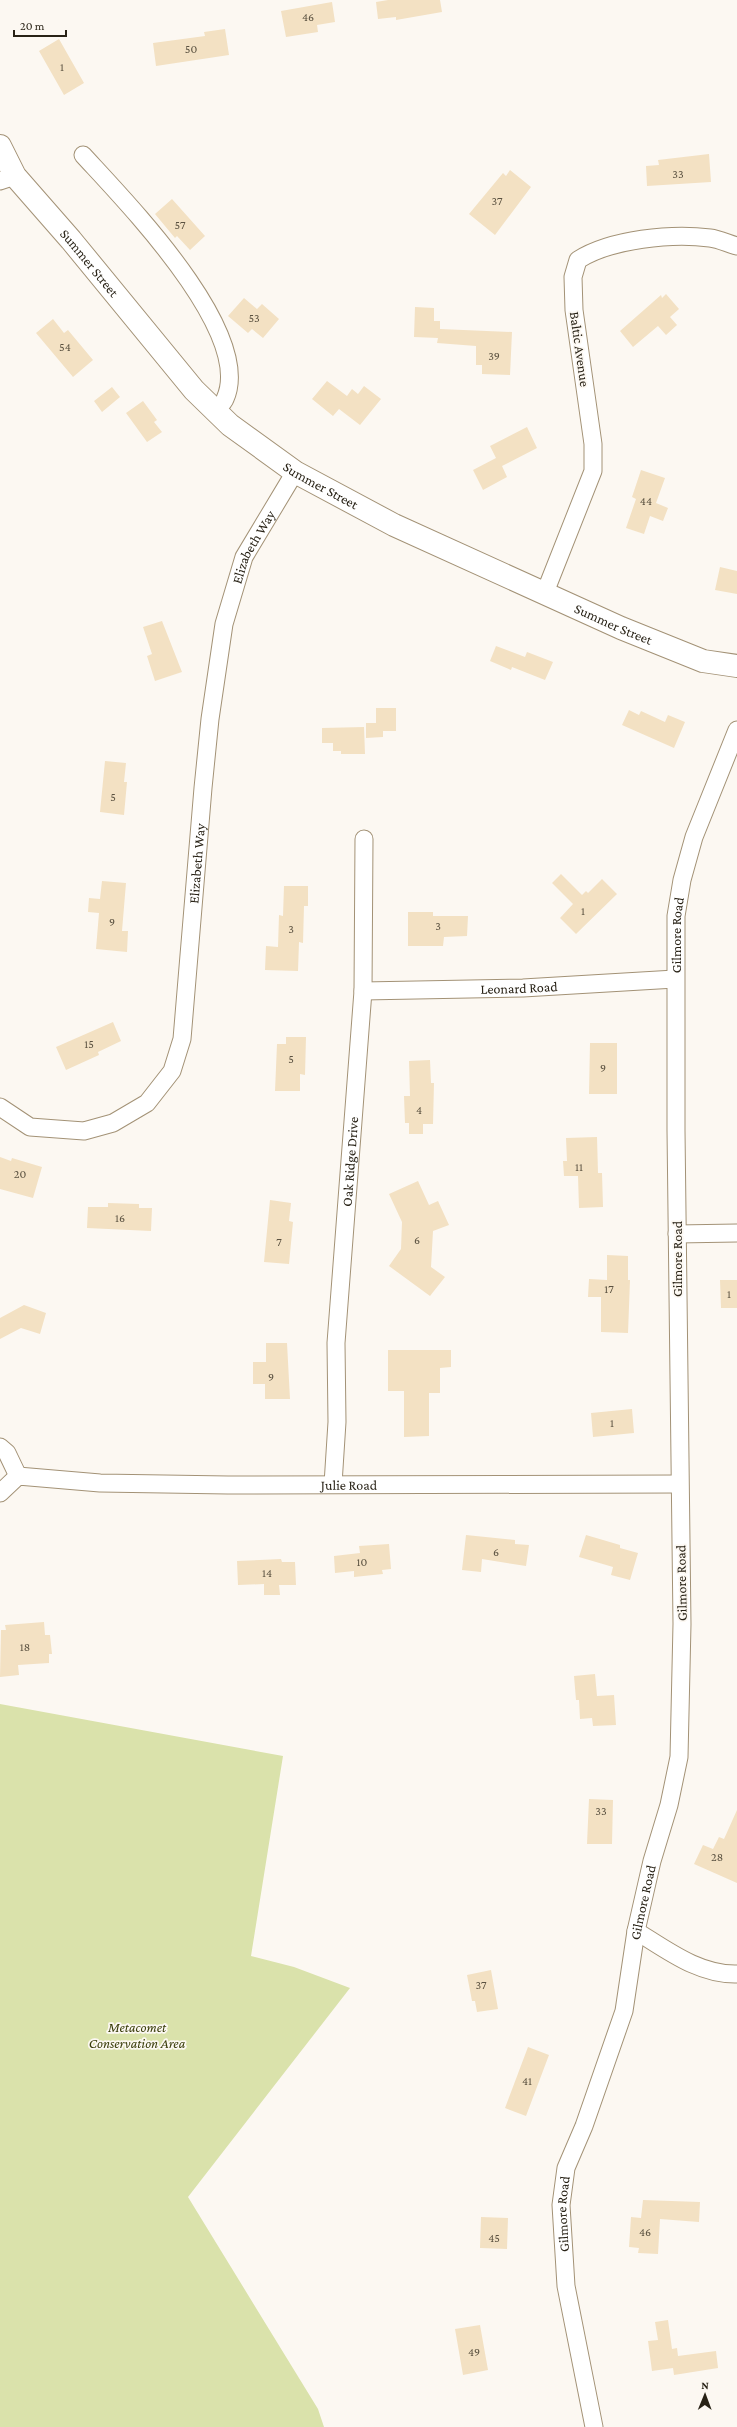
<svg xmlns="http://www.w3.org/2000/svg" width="737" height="2427" font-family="'Crimson Pro',serif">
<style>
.green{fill:#dae2ab}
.building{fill:#f3e1c3}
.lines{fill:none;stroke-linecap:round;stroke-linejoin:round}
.minor-casing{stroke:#a39276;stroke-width:19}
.tertiary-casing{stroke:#a39276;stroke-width:24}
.minor{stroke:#fff;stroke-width:17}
.tertiary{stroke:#fff;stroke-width:22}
.labels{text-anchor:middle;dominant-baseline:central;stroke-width:3.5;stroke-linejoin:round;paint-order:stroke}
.number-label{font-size:12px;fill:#5b5241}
.street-label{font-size:14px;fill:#282216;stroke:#fcf8f2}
.park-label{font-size:14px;font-style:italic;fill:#383c08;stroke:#fcf8f2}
</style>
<rect width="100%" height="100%" fill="#fcf8f2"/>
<!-- green -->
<path class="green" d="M0,1704L283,1756L251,1956L294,1967L350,1988L188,2197L318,2409L324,2427H0Z"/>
<!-- building -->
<path class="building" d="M388,0H440L442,12L396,20V17L378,19L376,2Z
M332,2L335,22L317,25L318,32L286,37L281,11Z
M225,29L229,55L156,66L153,43L205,36L204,32Z
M59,39L84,83L64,95L39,51Z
M709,154L711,182L647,186L646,166L659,165L658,160Z
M510,170L531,187L495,235L469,214L503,173L506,176Z
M172,199L205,236L190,250L177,236L175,238L155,214Z
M666,294L679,309L670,317L677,325L666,335L658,326L633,347L620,331L661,295L662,298Z
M244,298L257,309L262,304L279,319L263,338L252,329L248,333L228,316Z
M415,307L434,308V321H440V329L512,332L510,375L482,374V365H476V346L437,343L438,338L414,337Z
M53,319L64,333L68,330L93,360L73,377L36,333Z
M327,381L347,396L352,389L358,394L364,386L381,399L360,425L339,409L333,416L312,399Z
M112,387L120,397L102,412L94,401Z
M143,401L157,420L154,422L162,432L147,442L126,413Z
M527,427L537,448L502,466L507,477L483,490L473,470L496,458L490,446Z
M641,470L665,478L656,503L668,508L663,521L650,516L644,534L626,528L636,499L632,497Z
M720,567L737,571V594L715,590Z
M162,621L182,672L155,681L147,656L152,654L143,627Z
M496,646L525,657L527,652L553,662L545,680L512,667L511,670L490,661Z
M376,708H396V731H383V737L366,738V723H376Z
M629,710L639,715L641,711L665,722L668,715L685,722L674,748L622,725Z
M364,727L365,754H341V751H333V743H322V728Z
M105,761L126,763L124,782H127L124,815L100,812Z
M561,874L582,895L586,891L588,893L602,879L617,894L576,934L560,918L573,904L552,883Z
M102,881L126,883L122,931H128L127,952L96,949L99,913L88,912L89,898L100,899Z
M284,886H308V906H304L303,943L299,942L298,971L265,970L266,946L278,947L279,915L283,916Z
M408,912H433V916H468L467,936L444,937L443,946H408Z
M113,1022L121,1041L98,1052L99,1055L66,1070L56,1047Z
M286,1037H306L305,1075L300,1074V1091H275L277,1044H286Z
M590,1043H617V1094H589Z
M430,1060L431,1083H434L433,1124H423V1134H409V1123H405L404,1096H410L409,1061Z
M597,1137L598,1173H602L603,1207L579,1208L578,1176H564L563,1161H567L566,1138Z
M0,1157L11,1161L12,1158L42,1167L33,1198L0,1189Z
M418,1181L429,1205L438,1201L449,1225L433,1231L431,1267L445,1277L430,1296L389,1266L401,1249L402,1222L389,1194Z
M270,1200L291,1203L289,1221L293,1222L289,1264L264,1262Z
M108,1203L139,1204V1208H152L151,1231L87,1228L88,1207H108Z
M607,1255L628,1256V1280H630L628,1333L601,1332V1297H588L589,1279L607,1280Z
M720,1280H737V1308H721Z
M24,1305L46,1313L40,1334L21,1328L0,1339V1318Z
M266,1343H287L290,1399H265V1384H253V1362H266Z
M388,1350H451V1367L440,1368V1393H429V1436L404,1437V1391H388Z
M632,1409L634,1433L593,1437L591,1413Z
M466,1535L515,1540V1544L529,1545L526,1566L482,1559L481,1572L462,1570Z
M586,1535L620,1545V1548L638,1553L630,1580L611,1575L613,1567L579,1557Z
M389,1544L391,1569L382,1570L383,1574L354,1577V1571L335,1573L334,1556L360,1553L359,1546Z
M281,1559L282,1562H295L296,1585H279L280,1595H264V1584L238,1585L237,1561Z
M44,1622L45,1635H50L52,1654H49V1663L18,1665L19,1675L0,1677L1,1630H6L5,1625Z
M595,1674L597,1696L614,1695L616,1725L593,1726L592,1718L580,1719L579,1700H576L574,1676Z
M589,1799L613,1800L612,1844H587Z
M737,1810V1883L694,1864L703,1845L713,1849L719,1837L724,1839Z
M491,1970L498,2009L477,2012L475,2001H472L467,1975Z
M528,2047L549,2055L526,2116L505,2108Z
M643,2200L700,2202L699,2222L660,2219L658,2254L638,2253L639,2248L629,2247L631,2217L641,2218Z
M481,2217L508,2218L507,2249L480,2248Z
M668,2320L672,2349L677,2348L678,2356L716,2351L718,2368L674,2375L673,2368L652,2371L648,2341L658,2340L655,2322Z
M480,2325L488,2370L463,2375L455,2329Z"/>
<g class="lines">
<!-- minor casing -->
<g class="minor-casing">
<g id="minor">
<path d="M83,155C125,201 255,333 225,399C224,403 218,407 215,410"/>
<path d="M0,181L15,176"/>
<path d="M544,595L593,471V444L574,310L573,277L578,260C611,239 672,233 710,238C719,239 729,244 737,246"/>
<path id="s1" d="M363,991L523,988L675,979"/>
<path id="s2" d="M0,1107L30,1127L84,1131L113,1123L147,1103L172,1071L182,1039L203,788L210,719L224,624L244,557L295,472"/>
<path d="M677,1234L737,1233"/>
<path d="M0,1447L7,1453L18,1476"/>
<path id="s3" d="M333,1484L337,1422L336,1343L363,991L364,839"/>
<path id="s4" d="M0,1493L18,1476L100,1483L228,1485L679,1484"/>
<path d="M636,1931C667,1950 699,1975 737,1974"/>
<path id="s5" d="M594,2427L566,2286L561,2205L566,2168L584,2126L624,2011L636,1931L652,1861L669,1805L679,1757L682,1624L676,1130V916L682,880L694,837L737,730"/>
</g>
</g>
<!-- tertiary casing -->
<g class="tertiary-casing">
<g id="tertiary">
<path id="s6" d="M0,146L15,176L71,240L194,390L230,425L295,472L394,525L621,628L703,661L737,666"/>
</g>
</g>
<!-- minor -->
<use href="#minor" class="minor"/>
<!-- tertiary -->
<use href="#tertiary" class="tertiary"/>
</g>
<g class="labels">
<!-- number labels -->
<g class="number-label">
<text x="308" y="17">46</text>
<text x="191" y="49">50</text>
<text x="62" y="67">1</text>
<text x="678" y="174">33</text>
<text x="497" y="201">37</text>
<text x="180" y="225">57</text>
<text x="254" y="318">53</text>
<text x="65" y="347">54</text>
<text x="494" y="356">39</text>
<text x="646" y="501">44</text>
<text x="113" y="797">5</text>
<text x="583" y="911">1</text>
<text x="112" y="922">9</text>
<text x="438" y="926">3</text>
<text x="291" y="929">3</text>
<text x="89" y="1044">15</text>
<text x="291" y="1059">5</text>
<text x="603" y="1068">9</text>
<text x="419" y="1110">4</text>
<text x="579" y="1167">11</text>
<text x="20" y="1174">20</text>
<text x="120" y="1218">16</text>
<text x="417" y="1240">6</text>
<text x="279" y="1242">7</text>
<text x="609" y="1289">17</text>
<text x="729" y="1294">1</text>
<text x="271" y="1377">9</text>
<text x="612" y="1423">1</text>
<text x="496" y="1552">6</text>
<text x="362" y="1562">10</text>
<text x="267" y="1573">14</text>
<text x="25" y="1647">18</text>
<text x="601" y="1811">33</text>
<text x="717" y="1857">28</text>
<text x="481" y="1985">37</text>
<text x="527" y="2081">41</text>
<text x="645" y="2232">46</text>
<text x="494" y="2238">45</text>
<text x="474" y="2352">49</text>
</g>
<!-- street labels -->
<g class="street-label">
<text stroke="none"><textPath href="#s6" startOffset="148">Summer Street</textPath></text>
<text transform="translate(580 349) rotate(82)">Baltic Avenue</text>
<text stroke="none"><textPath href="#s6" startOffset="472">Summer Street</textPath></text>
<text stroke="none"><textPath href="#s2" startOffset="734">Elizabeth Way</textPath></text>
<text stroke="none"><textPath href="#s6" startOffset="796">Summer Street</textPath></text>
<text stroke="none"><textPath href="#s2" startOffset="410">Elizabeth Way</textPath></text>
<text stroke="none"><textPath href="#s5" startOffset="1512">Gilmore Road</textPath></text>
<text stroke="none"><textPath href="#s1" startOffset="156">Leonard Road</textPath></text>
<text stroke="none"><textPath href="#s3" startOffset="323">Oak Ridge Drive</textPath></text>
<text transform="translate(677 1259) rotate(-90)">Gilmore Road</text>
<text stroke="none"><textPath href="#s4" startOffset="356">Julie Road</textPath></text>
<text transform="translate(681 1583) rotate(-91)">Gilmore Road</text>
<text stroke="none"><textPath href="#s5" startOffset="540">Gilmore Road</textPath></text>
<text stroke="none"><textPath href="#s5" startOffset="216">Gilmore Road</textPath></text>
</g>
<!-- park labels -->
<g class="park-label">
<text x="137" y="2027">Metacomet<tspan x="137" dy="16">Conservation Area</tspan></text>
</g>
</g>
<!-- north arrow -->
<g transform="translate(705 2395) rotate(1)" stroke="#fcf8f2" stroke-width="3" paint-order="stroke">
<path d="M0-3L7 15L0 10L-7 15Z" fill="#282216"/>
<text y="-6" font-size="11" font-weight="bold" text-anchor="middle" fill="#282216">N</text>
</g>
<!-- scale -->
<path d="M14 30v6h52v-6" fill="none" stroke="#282216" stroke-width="2"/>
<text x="20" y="30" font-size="12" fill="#282216" stroke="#fcf8f2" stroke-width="3" paint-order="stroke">20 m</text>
</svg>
